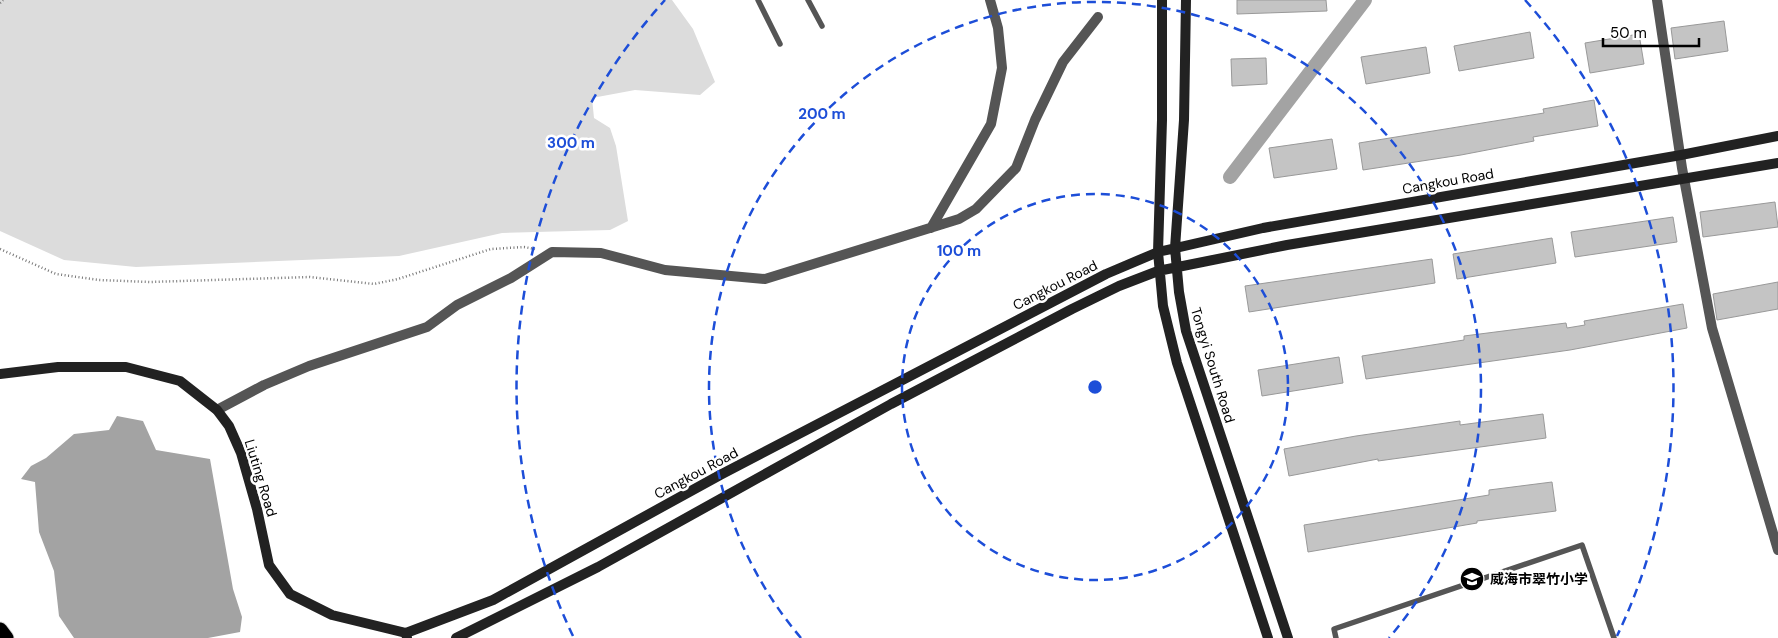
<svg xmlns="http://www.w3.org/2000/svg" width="1778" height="638" font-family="'DM Sans','Noto Sans SC',sans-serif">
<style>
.green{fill:#dcdcdc}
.water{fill:#a3a3a3}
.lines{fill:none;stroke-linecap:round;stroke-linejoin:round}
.canal{stroke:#a3a3a3;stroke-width:14}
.building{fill:#c4c4c4;stroke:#999}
.highway-casing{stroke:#dbdbdb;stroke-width:17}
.path{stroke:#777;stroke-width:2.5;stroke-dasharray:1 2.5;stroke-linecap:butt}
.lane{stroke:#555;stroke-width:5.5}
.street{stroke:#555;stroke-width:10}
.secondary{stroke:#222;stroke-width:10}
.highway{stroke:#000;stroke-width:15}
.ring{fill:none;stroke:#1d4ed8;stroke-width:2.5;stroke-dasharray:9 6}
.labels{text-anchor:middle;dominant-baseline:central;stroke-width:5;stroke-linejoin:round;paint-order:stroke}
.street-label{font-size:14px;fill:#000;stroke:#fff}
.poi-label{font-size:14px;font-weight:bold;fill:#000;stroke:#fff;text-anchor:start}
.centre{fill:#1d4ed8;stroke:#fff;stroke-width:2.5}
.ring-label{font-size:15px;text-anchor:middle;font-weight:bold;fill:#1d4ed8;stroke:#fff;stroke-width:5;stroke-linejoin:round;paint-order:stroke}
</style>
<rect width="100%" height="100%" fill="#fff"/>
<!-- green -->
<path class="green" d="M0,0H672L693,29L715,82L700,95L635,90L592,98L594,118L610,128L616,146L628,221L610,230L502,233L399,256L136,267L64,260L0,231Z"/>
<!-- water -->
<path class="water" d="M117,416L143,421L156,450L210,459L233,589L242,617L240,632L208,638H74L59,616L54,571L39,532L35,482L21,479L31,466L46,458L74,434L109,430Z"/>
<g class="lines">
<!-- canal -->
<path class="canal" d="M1230,177L1365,0"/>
</g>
<!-- building -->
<path class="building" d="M1237,0H1326L1327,11L1237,14Z
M1724,21L1728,51L1675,59L1671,28Z
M1530,32L1534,58L1459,71L1454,46Z
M1639,34L1644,64L1590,73L1585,43Z
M1426,47L1430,73L1366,84L1361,57Z
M1266,58L1267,84L1232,86L1231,59Z
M1594,100L1598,126L1533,137L1534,141L1461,155L1363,170L1359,143L1544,113L1543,109Z
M1332,139L1337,169L1274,178L1269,148Z
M1775,202L1778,227L1703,237L1700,212Z
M1673,217L1677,242L1575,257L1571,232Z
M1552,238L1556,263L1457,279L1453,254Z
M1432,259L1435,283L1249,312L1245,286Z
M1778,282V309L1717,320L1713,294Z
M1683,304L1687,328L1570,350L1366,379L1362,356L1464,340V336L1566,323L1567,328L1585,325L1584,321Z
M1339,357L1343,383L1262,396L1258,370Z
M1543,414L1546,438L1378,461V459L1289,476L1284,449L1356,436L1460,421V425Z
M1552,482L1556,511L1477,521V523L1308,552L1304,525L1489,495V490Z"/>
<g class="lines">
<!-- highway casing -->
<g class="highway-casing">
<path id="highway" d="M0,630L6,638"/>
</g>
<!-- path -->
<path class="path" d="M0,3L3,0
M0,249L56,274L99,280L150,282L310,277L374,284L398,279L491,249L524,247L535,249"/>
<!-- lane -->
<path class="lane" d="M758,0L780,44
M808,0L822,26
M1336,638L1334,629L1582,545L1614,638"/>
<!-- street -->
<path class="street" d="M1657,0L1682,168L1712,328L1778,550
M931,228L991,124L1002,68L998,28L990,0
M217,410L264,385L309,366L427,327L457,305L511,278L552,252L601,253L665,270L765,279L959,219L976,209L1016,168L1035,120L1063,62L1098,17"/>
<!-- secondary -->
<path class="secondary" d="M1162,0V120L1158,252L1163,306L1177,363L1268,638
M1186,0L1184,120L1175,248L1179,292L1186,331L1288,638
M0,374L58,367H126L180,381L217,410L229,426L241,453L257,509L269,565L290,594L332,615L406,633L407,638
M406,633L493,600L720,475L1106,274L1158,252L1263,228L1681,155L1778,136
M456,638L598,567L891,404L1072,309L1119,286L1158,271L1287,245L1778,163"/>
<!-- highway -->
<use href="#highway" class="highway"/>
</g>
<!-- distance rings -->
<g class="ring">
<circle cx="1095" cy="387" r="193"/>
<path d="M801 638A386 386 0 1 1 1389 638"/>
<path d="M573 636A578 578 0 0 1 665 0M1525 0A578 578 0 0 1 1617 636"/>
</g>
<!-- icons -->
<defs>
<g id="school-disc" transform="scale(1.25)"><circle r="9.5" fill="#000" stroke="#fff"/><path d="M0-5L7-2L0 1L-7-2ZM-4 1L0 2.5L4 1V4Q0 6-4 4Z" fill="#fff"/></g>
</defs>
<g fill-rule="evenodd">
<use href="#school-disc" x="1472" y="579"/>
</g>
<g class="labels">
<!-- street labels -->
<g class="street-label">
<text transform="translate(1448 181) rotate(-10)">Cangkou Road</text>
<text transform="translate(1055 285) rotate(-27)">Cangkou Road</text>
<text transform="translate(1213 365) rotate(73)">Tongyi South Road</text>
<text transform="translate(696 473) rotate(-28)">Cangkou Road</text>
<text transform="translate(261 478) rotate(73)">Liuting Road</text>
</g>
<!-- poi labels -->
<g class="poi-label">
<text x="1490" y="579">威海市翠竹小学</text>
</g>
</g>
<circle cx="1095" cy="387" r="8" class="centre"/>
<g class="ring-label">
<text x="822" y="119">200 m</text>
<text x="571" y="148">300 m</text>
<text x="959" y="256">100 m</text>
</g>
<!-- scale -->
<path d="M1603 38v8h96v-8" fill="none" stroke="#000000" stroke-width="2.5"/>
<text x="1610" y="38" font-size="15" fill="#000000" stroke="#ffffff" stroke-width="4" paint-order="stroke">50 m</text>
</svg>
